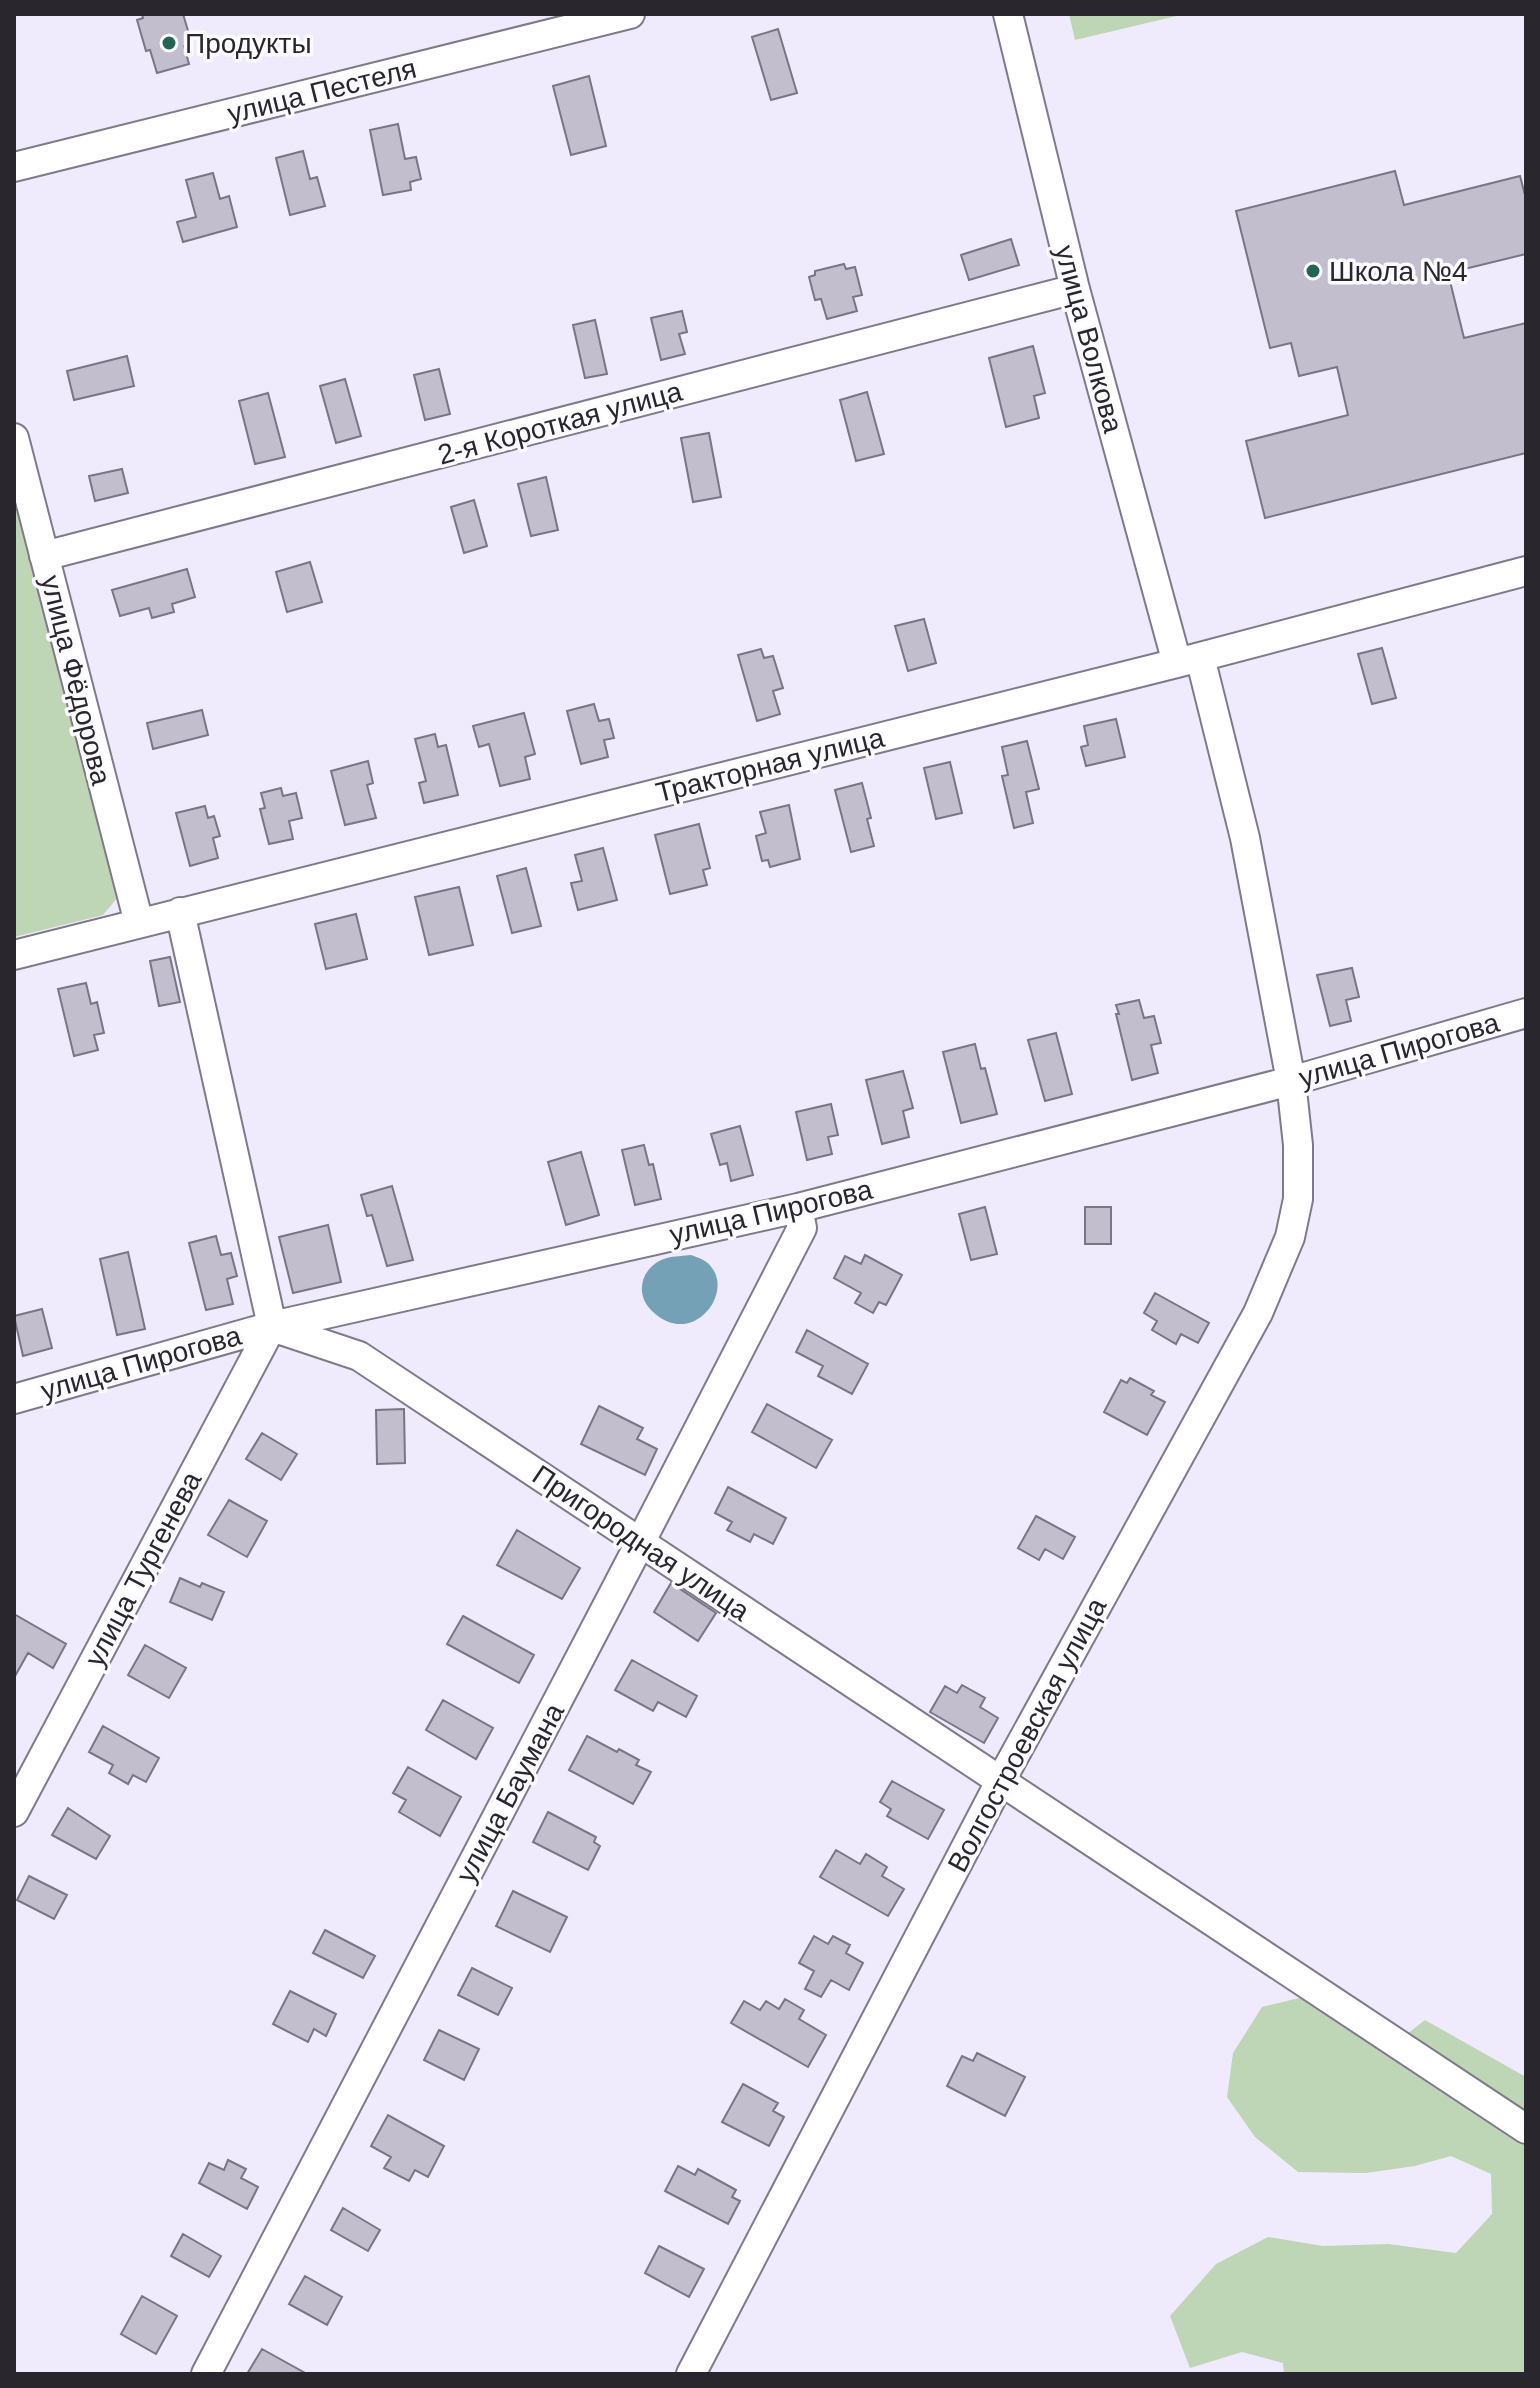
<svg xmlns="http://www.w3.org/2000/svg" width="1540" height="2388" font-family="Helvetica,sans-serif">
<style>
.green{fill:#bed5b6}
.water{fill:#75a1b6}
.building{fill:#c2bece;stroke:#797584;stroke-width:2}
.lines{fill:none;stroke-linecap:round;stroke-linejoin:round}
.minor-casing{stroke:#7f7a8a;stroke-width:32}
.minor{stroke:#fff;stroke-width:28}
.poi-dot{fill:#246452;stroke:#fcfbfe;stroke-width:3}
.labels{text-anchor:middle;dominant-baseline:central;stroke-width:7;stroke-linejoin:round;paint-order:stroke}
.poi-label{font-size:28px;fill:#29272d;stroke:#fcfbfe;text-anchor:start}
.street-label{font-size:28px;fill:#29272d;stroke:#fcfbfe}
</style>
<rect width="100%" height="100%" fill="#f0ebfc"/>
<!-- green -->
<path class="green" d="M1069,14H1181V15L1075,40Z
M14,498L119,896L103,915L14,937Z
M1308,1996L1393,2045L1425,2020L1526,2077V2374H1284L1283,2363L1242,2352L1190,2368L1170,2316L1216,2264L1268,2237L1323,2246L1388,2244L1456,2253L1492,2214L1491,2174L1451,2156L1415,2166L1366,2173L1298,2172L1255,2137L1227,2097L1233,2053L1262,2007Z"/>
<!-- water -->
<path class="water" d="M691,1255C699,1258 707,1260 712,1268C733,1295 691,1349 652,1311C633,1293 642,1265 667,1258C674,1256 684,1256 691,1255Z"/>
<!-- building -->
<path class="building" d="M142,14H183L192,44L184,46L189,64L157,73L150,50L146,51L137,20L143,18Z
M778,29L797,93L771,100L752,37Z
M589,76L606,146L571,155L553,86Z
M398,124L405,159L416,157L421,179L410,182L411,190L383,195L370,130Z
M303,151L310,179L317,177L325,206L290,215L276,158Z
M1395,171L1404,205L1520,176L1526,199V254L1448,273L1464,338L1526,323V453L1265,518L1246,441L1348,415L1337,367L1299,376L1291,343L1270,348L1236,211Z
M213,173L220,199L229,196L237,227L183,242L177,222L196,217L186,180Z
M1011,239L1019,265L969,280L961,255Z
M844,264L846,269L855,267L862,295L853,297L857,311L827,319L821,299L815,300L809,277L815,275V271Z
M682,311L687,332L679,334L685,354L661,360L651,318Z
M595,320L607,374L585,378L573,325Z
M1033,346L1045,393L1034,396L1039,418L1006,427L989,358Z
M127,356L134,386L74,400L67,371Z
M439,369L450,414L425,420L414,375Z
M345,379L361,436L336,443L320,386Z
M867,392L884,454L856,461L840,400Z
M268,393L285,457L255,464L239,401Z
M709,433L721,497L693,502L681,438Z
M122,469L128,493L95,501L89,476Z
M546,477L558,530L531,536L518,484Z
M474,500L487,546L464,553L451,507Z
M310,562L322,602L287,612L276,572Z
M187,569L195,597L172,604L174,612L152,618L149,608L120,616L112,590Z
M924,619L936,663L908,671L895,626Z
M1382,648L1396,698L1372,704L1358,654Z
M761,649L764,658L773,656L783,688L773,691L780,714L757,721L738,655Z
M594,704L599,721L609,719L614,738L604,740L608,757L581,764L567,711Z
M202,710L208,735L153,749L147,723Z
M524,713L535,754L525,757L530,779L500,786L489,744L479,747L473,726Z
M1116,719L1125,757L1086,766L1081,747L1088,745L1084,726Z
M435,734L438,747L446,745L458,795L424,803L419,783L426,781L415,739Z
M1027,741L1039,789L1026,792L1033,823L1014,828L1002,776L1008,775L1002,747Z
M368,761L373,783L367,785L376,818L345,825L331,771Z
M950,762L962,813L936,819L924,768Z
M862,783L871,818L867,819L874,846L851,852L835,790Z
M281,788L283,796L296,793L302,818L289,821L293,839L269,844L260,809L265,808L261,793Z
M789,805L800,859L770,867L768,860L762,861L756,836L766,833L760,812Z
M205,806L208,818L214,816L220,836L213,838L218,858L190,866L176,813Z
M699,824L710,868L703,870L707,885L670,894L655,835Z
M603,848L617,900L578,910L571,883L582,881L575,855Z
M526,868L541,926L512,933L497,876Z
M459,887L473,945L429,955L415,897Z
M356,914L367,959L326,969L315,924Z
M170,957L180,1002L159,1006L150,961Z
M1352,968L1359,997L1346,1000L1351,1021L1330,1026L1317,975Z
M86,983L91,1004L97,1002L104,1033L94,1035L98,1050L74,1056L58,989Z
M1139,1000L1144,1018L1154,1016L1161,1043L1151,1045L1158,1073L1132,1080L1116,1014H1119L1116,1005Z
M1056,1033L1072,1094L1045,1101L1028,1040Z
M975,1044L981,1069L985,1068L997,1114L961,1123L943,1052Z
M903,1071L913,1108L903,1111L909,1137L882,1144L866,1080Z
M831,1104L838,1135L828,1137L832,1154L807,1160L796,1112Z
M740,1126L753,1175L731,1181L727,1163L720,1165L711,1134Z
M644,1145L649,1165L653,1164L661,1199L635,1205L622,1150Z
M581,1152L599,1215L566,1225L548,1162Z
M392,1186L413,1260L387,1266L372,1215L367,1216L361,1195Z
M985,1207L997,1254L971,1260L959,1214Z
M1085,1207H1111V1244H1085Z
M328,1225L341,1282L293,1293L279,1237Z
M216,1236L221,1255L231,1253L237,1276L227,1279L233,1304L206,1310L189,1243Z
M128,1252L145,1329L117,1335L100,1259Z
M865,1255L902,1275L886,1305L879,1302L873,1313L855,1303L861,1293L834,1278L845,1256L861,1264Z
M1155,1293L1209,1323L1198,1343L1181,1334L1176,1344L1152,1330L1157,1321L1144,1313Z
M42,1309L52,1348L23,1356L14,1316Z
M807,1330L868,1364L852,1394L818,1376L823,1366L796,1352Z
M1130,1378L1154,1391L1151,1395L1165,1402L1147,1435L1104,1412L1121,1380L1127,1383Z
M767,1404L832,1440L816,1468L752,1432Z
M599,1406L643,1428L637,1439L657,1449L645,1475L581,1444Z
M404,1409L405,1463L377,1464L376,1410Z
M262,1433L297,1454L281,1480L246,1459Z
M728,1487L786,1518L773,1544L754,1534L750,1542L727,1530L732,1522L715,1513Z
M229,1500L267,1521L247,1557L208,1535Z
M1036,1516L1075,1537L1063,1559L1045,1549L1039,1560L1018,1548Z
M517,1530L580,1568L562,1599L497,1565Z
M180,1578L200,1587L202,1583L224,1592L212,1620L170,1602Z
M671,1583L716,1613L698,1641L654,1612Z
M14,1614L66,1644L53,1668L28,1653L14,1678Z
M463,1616L534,1655L519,1683L447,1644Z
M145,1645L186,1668L169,1698L128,1675Z
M632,1660L697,1696L686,1717L658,1702L653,1711L615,1690Z
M962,1685L985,1698L980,1707L998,1718L984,1743L930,1712L945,1686L957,1693Z
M443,1700L493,1728L476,1759L426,1730Z
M103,1726L159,1758L146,1782L133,1775L128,1784L109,1773L113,1765L89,1752Z
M587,1736L617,1752L619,1749L639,1760L636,1765L651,1772L633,1804L569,1770Z
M408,1767L461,1797L440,1836L399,1812L406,1800L393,1793Z
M892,1781L944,1810L928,1839L887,1816L891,1809L880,1802Z
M68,1808L110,1836L96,1859L52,1835Z
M548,1812L596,1837L594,1842L600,1846L588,1870L533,1842Z
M836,1850L860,1864L866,1854L887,1867L882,1876L904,1889L888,1916L820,1877Z
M29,1876L67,1895L54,1919L17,1900Z
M513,1891L567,1917L550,1952L496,1926Z
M325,1930L375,1956L363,1978L313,1953Z
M814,1936L828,1944L833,1936L850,1945L846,1953L863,1963L849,1990L831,1980L821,1997L805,1989L814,1971L799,1963Z
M472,1968L512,1988L498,2015L458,1995Z
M290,1991L336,2014L326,2036L314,2029L308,2042L273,2024Z
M785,1999L804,2010L799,2019L826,2035L808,2067L731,2023L744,2001L760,2010L766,2001L779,2009Z
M439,2030L479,2049L464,2080L424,2060Z
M977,2053L1025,2077L1005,2116L947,2086L962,2056L973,2061Z
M743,2084L778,2103L773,2111L784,2117L769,2146L722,2122Z
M388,2115L444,2146L428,2177L415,2170L409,2181L384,2168L391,2157L371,2146Z
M228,2160L246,2169L241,2178L258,2187L247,2209L199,2183L209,2163L224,2170Z
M678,2166L695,2175L698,2169L736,2190L732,2197L740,2201L728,2224L665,2191Z
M343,2208L380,2230L368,2251L331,2230Z
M183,2234L221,2256L209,2277L171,2256Z
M659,2246L704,2269L689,2297L645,2273Z
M305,2276L342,2297L327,2325L289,2304Z
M142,2296L177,2316L156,2354L121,2334Z
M262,2349L307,2374H247Z"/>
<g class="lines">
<!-- minor casing -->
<g class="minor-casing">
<path id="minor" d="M1008,14L1075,289L1177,663
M14,167L630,14
M14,438L139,923
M44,556L1075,289
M180,912L272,1326
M14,955L1177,663L1526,571
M272,1327L359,1356L1526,2129
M14,1399L272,1326L798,1208L1291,1081L1526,1013
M14,1812L272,1326
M206,2374L640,1543L802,1228L798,1208
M691,2374L1001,1780L1258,1313L1290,1237L1298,1199V1145L1291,1081L1245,838L1200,657"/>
</g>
<!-- minor -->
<use href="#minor" class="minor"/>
</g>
<!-- markers -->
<g class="poi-dot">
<circle cx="169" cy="43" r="8"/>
<circle cx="1313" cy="271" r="8"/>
</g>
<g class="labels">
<!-- poi labels -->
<g class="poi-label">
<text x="185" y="43">Продукты</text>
<text x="1329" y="271">Школа №4</text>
</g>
<!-- street labels -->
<g class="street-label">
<text transform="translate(322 91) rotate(-14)">улица Пестеля</text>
<text transform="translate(1089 339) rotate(75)">улица Волкова</text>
<text transform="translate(560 423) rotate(-15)">2-я Короткая улица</text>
<text transform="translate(76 680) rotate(76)">улица Фёдорова</text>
<text transform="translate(770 765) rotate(-14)">Тракторная улица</text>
<text transform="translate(1399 1050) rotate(-16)">улица Пирогова</text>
<text transform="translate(771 1212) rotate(-13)">улица Пирогова</text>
<text transform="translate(141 1363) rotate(-16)">улица Пирогова</text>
<text transform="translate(641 1543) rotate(34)">Пригородная улица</text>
<text transform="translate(143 1569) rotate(-62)">улица Тургенева</text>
<text transform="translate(1027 1735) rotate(-62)">Волгостроевская улица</text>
<text transform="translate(510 1793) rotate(-62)">улица Баумана</text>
</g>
</g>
<!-- border -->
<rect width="1540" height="2388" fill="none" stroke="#29272d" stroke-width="32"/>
</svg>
